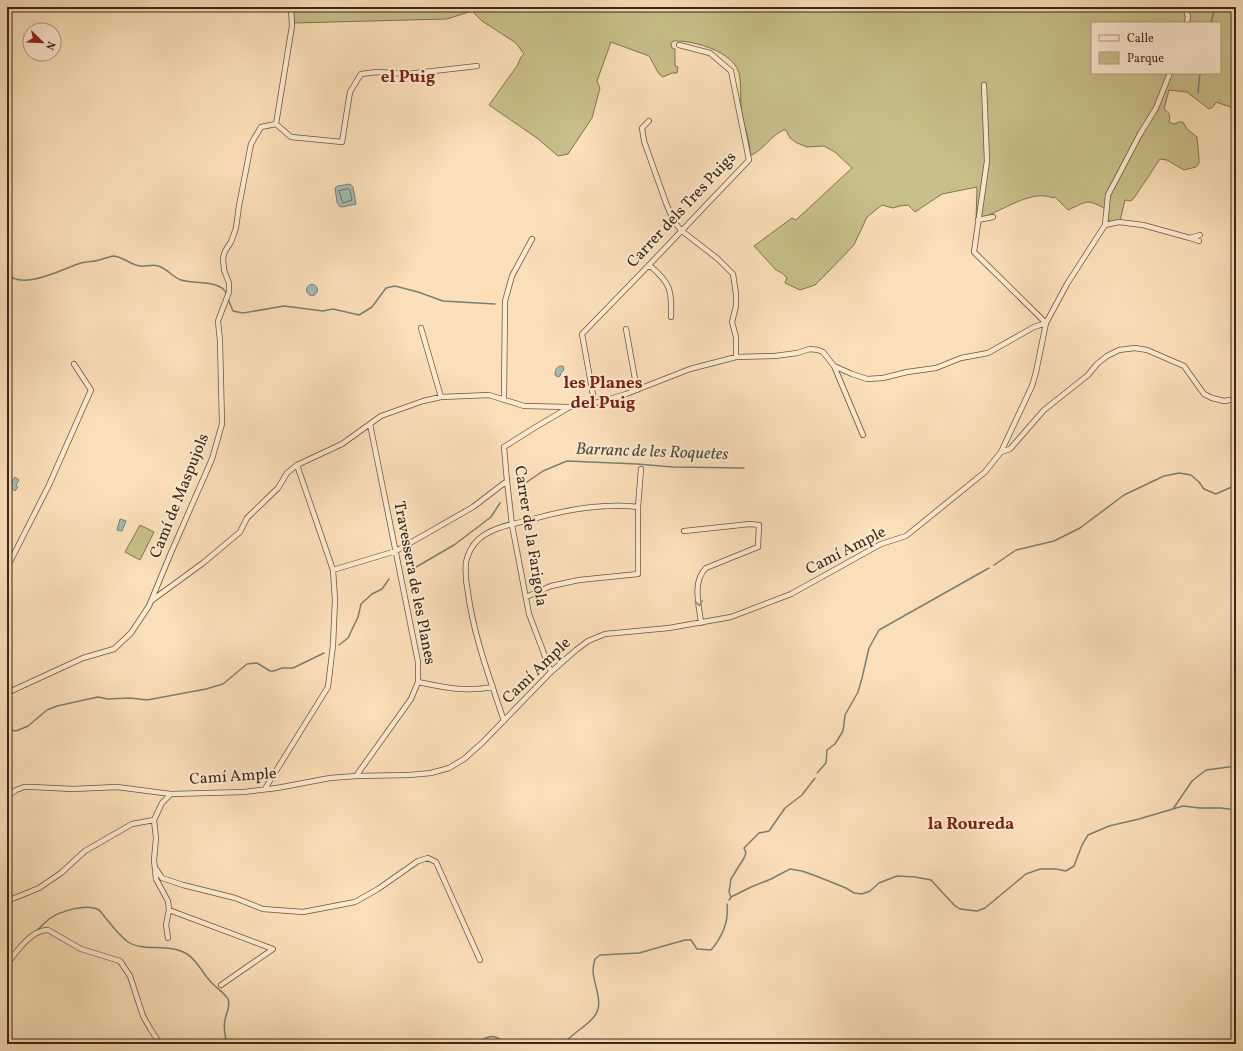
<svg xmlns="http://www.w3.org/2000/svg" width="1243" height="1051" font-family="Vollkorn,serif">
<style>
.green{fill:#c7bf89;stroke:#807450;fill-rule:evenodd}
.water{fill:#a0bbb6;stroke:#768076}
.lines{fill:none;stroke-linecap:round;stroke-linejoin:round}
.shore{stroke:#6c7266;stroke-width:1}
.stream{stroke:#768076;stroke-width:1.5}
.minor-casing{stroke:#69563f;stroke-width:6}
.minor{stroke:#fcead1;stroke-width:4.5}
.oneway{stroke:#9a8974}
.labels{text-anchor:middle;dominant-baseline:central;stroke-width:4;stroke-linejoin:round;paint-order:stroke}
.street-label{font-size:16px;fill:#382817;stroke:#fcead1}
.neighbourhood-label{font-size:17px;font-weight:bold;fill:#7a1f14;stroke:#fcead1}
.water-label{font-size:17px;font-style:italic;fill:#524d3f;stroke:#fcead1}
</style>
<rect width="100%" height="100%" fill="#fbdfb8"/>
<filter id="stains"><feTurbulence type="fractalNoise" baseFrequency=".005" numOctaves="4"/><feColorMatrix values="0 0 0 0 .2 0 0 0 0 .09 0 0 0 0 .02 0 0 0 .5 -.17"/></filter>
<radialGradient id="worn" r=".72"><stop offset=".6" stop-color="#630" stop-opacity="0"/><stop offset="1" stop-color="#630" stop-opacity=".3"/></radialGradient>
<!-- green -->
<path class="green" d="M293,7H1236V109L1216,102L1213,107L1209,109L1187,92L1169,90L1164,109C1169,112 1171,116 1169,122L1174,124L1179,122H1183L1187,129L1197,137L1199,159V163L1196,167L1184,170L1167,160L1160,159L1134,198L1131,201L1125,200L1120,221L1110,222L1107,216L1108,210C1086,199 1090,200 1068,210L1055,197L1053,198C1031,188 998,214 976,220L977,187L942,194L915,212L908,205L900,206L893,208L882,205L867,217L854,245L830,270L815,285L800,290L785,283L787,278L782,273L776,270L754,246L792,218L796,220L852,168L835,152L824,146L807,147L797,143L790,138L786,130H783C770,137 764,149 750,156C751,142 744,127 742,114C739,101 743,79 737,68C727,50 692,40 673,41L671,44L672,48L675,49V66L678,67L677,73H672L663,77L659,74L649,56L611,42L597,81L600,88L592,118L568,154L558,156L537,138L489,105L517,66L521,57L524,54L516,43L482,21L472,11L447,19L294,23ZM1092,23H1220V73H1092Z
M140,525L154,532L140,560L125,552Z"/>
<!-- water -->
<path class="water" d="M350,184L353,187L356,204L342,207L339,206L337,202L335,188L338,186Z
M306.5 290a5.5 5.5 0 1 1 11 0a5.5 5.5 0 1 1-11 0Z
M560,366H563L564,370L561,373L560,376L558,377L555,375C555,371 556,367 560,366Z
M15,477L19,480L16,485L18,487L15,491L9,486Z
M120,519L126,521L122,531L117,530Z"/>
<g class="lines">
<!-- shore -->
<path class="shore" d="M348,189L350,190L352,200L343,203L339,191Z"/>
<!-- stream -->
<path class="stream" d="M1211,23L1215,7
M1198,93L1200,73
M7,273C21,292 64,268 81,263C87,261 94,262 99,260C104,259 110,256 114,256C123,257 131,265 140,266C147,267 154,263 161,267C168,270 174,278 181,280C193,284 221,280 226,293
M228,299L233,311L243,313L284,306L323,311L333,309L359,315L372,307L386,288L395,286L418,292L443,301L495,304
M518,488L543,471L567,461L637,464L673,467L744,468
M994,565L1016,550L1054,541L1080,528L1124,495L1164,476L1179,473L1191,475L1199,482L1204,489L1216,494L1236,485
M411,570L454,545L491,517L500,503
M339,645L348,638L358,617L361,604L372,594L382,589L389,579
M7,729L16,731L28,726L47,710L57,706L84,700L98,697L108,699L130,698L147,700L206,689L223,684L247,664L257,663L270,671H274L282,668H293L324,653
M817,773L826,763L827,750L835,744L843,731L845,715L858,692L862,678L869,648L879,630L989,568
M1173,809L1192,781L1206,770L1236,766
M731,897L729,892L731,879L744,858L746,853L744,848L759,833L769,831L785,808L802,795L815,778
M729,900L731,897L751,887L771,879L790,869L802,871L816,876L846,888L854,893L862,894L870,891L879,883L897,876L915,877L931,880L954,905L960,909L977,911L985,908L1026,874L1040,869H1056L1066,871L1074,866L1082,845L1088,835L1109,826L1139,819L1183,806L1200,808H1221L1236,810
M35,932C40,928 44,923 49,919C60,911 87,903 99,910C108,920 117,934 128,942C143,952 169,943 187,954C198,961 202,973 211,982C216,988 224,992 228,999C231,1006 226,1013 225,1020C223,1028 225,1036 227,1044
M478,1044C487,1034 497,1034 505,1044
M564,1044C572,1033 583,1029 592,1019C606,1005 594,988 593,971C593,967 594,963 595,959L600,955L639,953L685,940H691L697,949L711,950C722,937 729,921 727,904"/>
<!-- minor casing -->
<g class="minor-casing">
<path id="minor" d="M1185,7L1188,16L1187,23
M984,85L987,161L974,252L1046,323
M649,121L642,128L644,141L666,203L674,222L682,231L718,259L733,274L736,294V306L732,322L736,337V357
M276,124L291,137L342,142L350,92L361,74L377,72L407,74L477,66
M978,220L993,217
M1105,225L1119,222L1143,225L1190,238L1200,235
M1190,238L1199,241
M649,265C671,283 672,291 671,317
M421,328L441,397
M626,329L637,390
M834,366L863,435
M504,399L505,301L512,276L532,239
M588,404L592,400L593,395L582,334L649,265L749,160L731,71L710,53L679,45
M1001,452L1010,449L1044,410L1088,375L1097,364L1107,356L1119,350L1135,348L1147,350L1184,366L1204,394L1212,398L1224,401L1236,399
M684,531L750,524L759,525L758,547L706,568C692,582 699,604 701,623
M7,564L11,560L49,485L91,390L74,364
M333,570L396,551L473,507L507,481
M526,597L551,586L579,580L638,574V507L641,469
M151,601L203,563L240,532L247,518L278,488L287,473L297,465L342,444L381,416L423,401L441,397L489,395L524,406L569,407L600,402L626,394L690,369L736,357L775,356L797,353L810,349L818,350L823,352L834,366L852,374L867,379L883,378L907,372L936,368L961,358L988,353L1034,327L1046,323
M551,672L529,614L512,525L507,481L504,447L534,428L568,408
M418,682C447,688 464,692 493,687
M7,693L83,658L114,649L131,633L149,606L170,555L212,459L222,424L220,341L218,321L229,292V283L224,270L223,258L225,251L231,242L236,228L239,206L251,144L261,127L276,124L292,26L291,7
M504,721C490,679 474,637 468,593C466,583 465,573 466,562C468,553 472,545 479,539C492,527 514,524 530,520C564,510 603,503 638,507
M356,776L411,699L418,682V662L370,424
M266,787L328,687L333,645L335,600L333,570L297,465
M7,797L16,790L24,787H33L73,789L117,787L171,794
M156,869L162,878L183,885L235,898L263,909L303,912L355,902L378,889L418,861L428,858L436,862L480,960
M7,901L39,888L61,873L85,851L132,824L154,820
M169,910L273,949L221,985
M168,938L166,925L169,910L168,901L156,879L154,860L156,838L154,820L162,803L171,794L244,792L277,788L330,778L356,776L409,775L431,773L449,768L464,759L482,743L551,672L576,650L588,641L605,634L669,628L731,617L791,594L881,544L906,536L985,472L1001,452L1032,386L1036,372L1046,323L1067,284L1105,225L1108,195L1140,134L1156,108L1170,73
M7,964C16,952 32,929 48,930L81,949L120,961L130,976L143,1016L151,1030L160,1044"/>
</g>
<!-- minor -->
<use href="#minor" class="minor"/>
</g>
<!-- one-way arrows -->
<defs><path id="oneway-chevron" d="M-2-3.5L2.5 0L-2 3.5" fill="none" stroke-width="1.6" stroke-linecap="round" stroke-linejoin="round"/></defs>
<use class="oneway" href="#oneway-chevron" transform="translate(699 603) rotate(84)"/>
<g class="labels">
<!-- street labels -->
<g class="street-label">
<text transform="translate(682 210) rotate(-47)">Carrer dels Tres Puigs</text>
<text transform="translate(180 496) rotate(-68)">Camí de Maspujols</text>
<text transform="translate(530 536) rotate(81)">Carrer de la Farigola</text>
<text transform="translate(846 551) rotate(-27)">Camí Ample</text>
<text transform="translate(414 583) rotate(79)">Travessera de les Planes</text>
<text transform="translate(537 671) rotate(-44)">Camí Ample</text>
<text transform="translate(233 777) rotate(-4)">Camí Ample</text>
</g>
<!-- neighbourhood labels -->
<g class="neighbourhood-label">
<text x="408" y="77">el Puig</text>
<text x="603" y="383">les Planes<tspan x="603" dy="20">del Puig</tspan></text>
<text x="971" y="824">la Roureda</text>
</g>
<!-- water labels -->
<g class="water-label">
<text transform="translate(652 452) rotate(2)">Barranc de les Roquetes</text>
</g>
</g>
<!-- margin -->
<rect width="1243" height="1051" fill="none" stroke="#fbdfb8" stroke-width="24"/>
<rect x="8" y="8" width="1227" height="1035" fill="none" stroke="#382817" stroke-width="2"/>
<rect x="12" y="12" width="1219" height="1027" fill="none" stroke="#382817"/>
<!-- legend -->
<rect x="1091" y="22" width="130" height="52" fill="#fcead1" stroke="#ae9c87"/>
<rect x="1099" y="35" width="20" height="6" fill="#fcead1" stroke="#ae9c87"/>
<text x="1127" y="42" font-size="12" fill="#382817">Calle</text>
<rect x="1099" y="52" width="20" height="12" fill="#c7bf89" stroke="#ae9c87"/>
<text x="1127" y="62" font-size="12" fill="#382817">Parque</text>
<!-- north arrow -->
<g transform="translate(42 42) rotate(113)"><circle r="19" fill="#fcead1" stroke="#ae9c87"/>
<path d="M0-3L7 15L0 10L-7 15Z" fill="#8f2418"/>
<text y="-6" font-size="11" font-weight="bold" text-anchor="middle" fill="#382817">N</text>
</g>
<rect width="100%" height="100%" filter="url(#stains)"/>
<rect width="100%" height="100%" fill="url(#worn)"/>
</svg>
